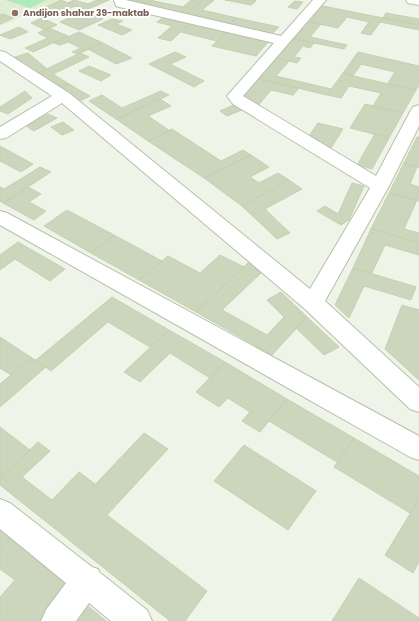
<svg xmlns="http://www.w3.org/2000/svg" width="419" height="621" font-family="Poppins,sans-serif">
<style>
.education{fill:#e0edd1}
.green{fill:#b0e9bc}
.building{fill:#ccd6bd;stroke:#c4d1b0}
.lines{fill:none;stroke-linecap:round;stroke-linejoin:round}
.minor-casing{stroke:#b7c0aa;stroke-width:2}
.minor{fill:#fff;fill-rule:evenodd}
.education-dot{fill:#8d6e63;stroke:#fff;stroke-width:1.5}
.labels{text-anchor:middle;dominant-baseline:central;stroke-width:4;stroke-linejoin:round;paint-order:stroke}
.far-education-label{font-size:9px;font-weight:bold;fill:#785e54;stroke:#fff;text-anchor:start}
</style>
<rect width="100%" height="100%" fill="#eef4e8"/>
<!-- education -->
<path class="education" d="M0,0H58L0,26Z"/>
<!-- green -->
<path class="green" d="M5,0H47L30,8Z"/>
<!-- building -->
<path class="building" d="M61,0L75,6L67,10L77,14L69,18L45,7Z
M74,0L88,4L97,0H109L86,10L67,3Z
M127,0H144L148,1L143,5L126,1Z
M149,0L183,7L191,0H203L186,14L143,5Z
M203,0H214L202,10L237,18L230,24L186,14Z
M225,0H252L256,1L251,5Z
M295,1L303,2L297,9L288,7Z
M323,6L383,18L371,35L361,33L369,22L347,17L338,28L309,22Z
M84,11L103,19L79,30L60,22Z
M386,13L419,19V25L383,18Z
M3,14L13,18L0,24V15Z
M164,17L190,23L171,41L158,38L172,26L157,22Z
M42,18L57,25L45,30L31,23Z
M237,18L279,27L272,34L230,24Z
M383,18L419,25V30L380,22Z
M112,19L123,21L116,24L132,30L122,35L98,25Z
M309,22L321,24L310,37L347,45L344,49L294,39Z
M190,23L228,31L217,41L181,32Z
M19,27L28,32L10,39L0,35Z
M49,28L68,36L33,52L25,48L48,38L38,33Z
M228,31L270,40L256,56L212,46Z
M79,32L103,43L78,54L72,52L81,48L68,42L60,45L54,43Z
M294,39L314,43L310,48L303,46L294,57L301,58L297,63L277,58Z
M103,43L132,58L116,64L88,49Z
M175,52L186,57L170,64L204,81L194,87L149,64Z
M358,52L419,66V85L416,90L388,83L395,72L361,64L353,76L343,73Z
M28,53L47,69L36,74L15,57Z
M80,53L89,57L53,74L69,84L59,89L36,74Z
M277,58L289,61L276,76L331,89L327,95L259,79Z
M89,66L111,75L101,81L79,71Z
M343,73L353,76L416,90L403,113L373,106L381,93L349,86L341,98L327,95Z
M259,79L299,88L293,95L271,90L257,107L242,97Z
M69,84L90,96L80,101L59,89Z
M25,91L32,98L8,114L0,111V107Z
M161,91L169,95L116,119L89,101L102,95L122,108Z
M160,99L171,106L148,116L170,131L148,141L116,119Z
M365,104L403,113L389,138L350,128Z
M234,105L242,110L227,116L220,111Z
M48,114L57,118L34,131L26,126Z
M63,122L74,130L62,135L51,127Z
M318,123L343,129L331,148L309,136Z
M172,129L221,161L243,150L251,155L204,178L148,141Z
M375,134L389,138L372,169L357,165Z
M417,137H419V167L404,163Z
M0,146L33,164L21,172L0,161Z
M251,155L269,167L250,177L259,183L278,173L289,180L242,206L204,178Z
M404,163L417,167L410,184L419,187V201L389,193Z
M40,167L51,172L3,203L0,201V187L4,189Z
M289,180L302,189L265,209L290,233L277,239L242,206Z
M352,183L364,186L349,220L341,225L317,211L325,206L338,214Z
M28,187L41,194L29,202L46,211L34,220L3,203Z
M389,193L417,200L404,229L419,233V243L371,229Z
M67,210L114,235L91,253L44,226Z
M371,229L419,243V255L385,245L372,273L353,268Z
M114,235L162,261L139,280L91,253Z
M18,242L65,269L50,281L15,259L0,270V255Z
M220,255L244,267L196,312L139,280L168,256L200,273Z
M249,262L261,273L222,310L267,335L284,317L267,300L281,292L307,317L272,355L196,312Z
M353,268L416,287L411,300L364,286L349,318L335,305Z
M112,297L169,330L150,347L108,322L51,371L36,360Z
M402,305L419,310V380L385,349Z
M307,317L339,347L324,355L296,328Z
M169,330L225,362L210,378L170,353L140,382L124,372Z
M0,337L32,358L11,375L0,368Z
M32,358L46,367L0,407V384Z
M225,362L287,399L260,432L242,421L250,412L228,398L219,407L196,392Z
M287,399L354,438L337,462L269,421Z
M0,427L30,450L0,478Z
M144,433L168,449L107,515L207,591L185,621H170L54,528Z
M354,438L419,476V499L410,513L334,467Z
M38,442L50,451L22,477L52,500L79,472L95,484L54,528L0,485V478Z
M244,445L316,491L288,530L214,481Z
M419,499V562L413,573L385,555Z
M0,527L13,537L0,550Z
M13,537L72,582L40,621H0V597L15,580L0,569V550Z
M359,578L419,618V621H332Z
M88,606L106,621H78Z"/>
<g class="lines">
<!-- minor casing -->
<g class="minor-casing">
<path id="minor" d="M114,0H126L281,36L313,0H326L243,96L376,176L411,110L413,107L419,105V126L389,186L325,301L419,387V412L410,409L305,309L62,103L6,138L0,139V127L52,96L0,61V51L5,52L69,93L310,289L370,188L233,104L227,96L274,43L119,7L116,6Z
M406,0H419V5L408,3Z
M0,211L7,213L419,436V460L410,457L0,225Z
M0,499L10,503L92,567L98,569L99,572L147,610L152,621H111L89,603L76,621H41L46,610L66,583L0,529Z"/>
</g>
<!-- minor -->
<use href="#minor" class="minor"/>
</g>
<!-- markers -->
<circle class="education-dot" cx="15" cy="13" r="4"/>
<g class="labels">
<!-- far-education labels -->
<g class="far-education-label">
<text x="23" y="13">Andijon shahar 39-maktab</text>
</g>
</g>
</svg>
